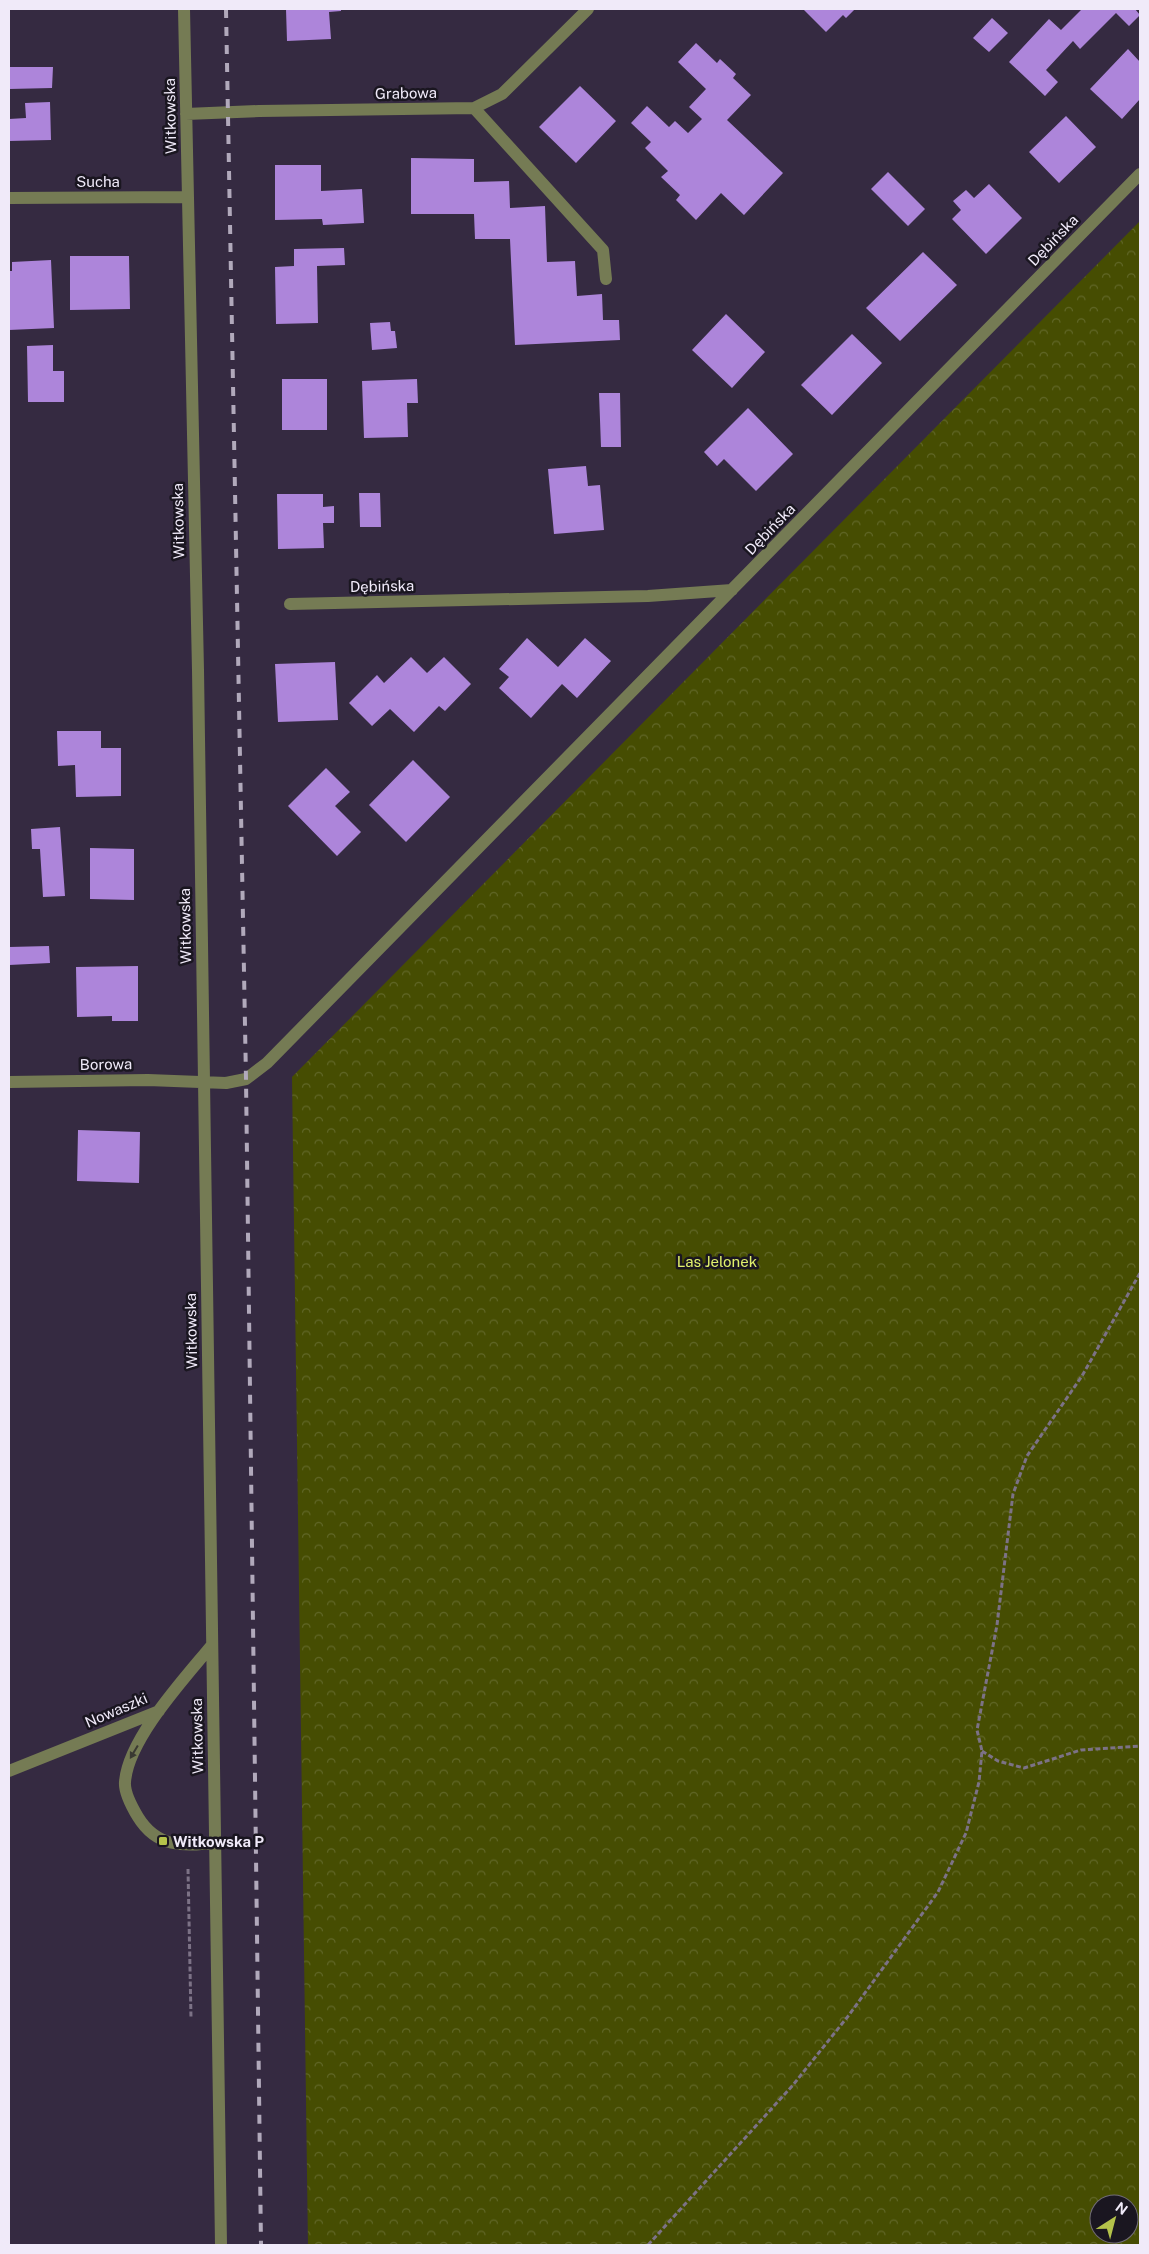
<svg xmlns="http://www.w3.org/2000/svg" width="1149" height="2254" font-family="'Public Sans',sans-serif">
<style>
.forest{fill:url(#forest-crowns);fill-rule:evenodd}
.building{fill:#ad85da}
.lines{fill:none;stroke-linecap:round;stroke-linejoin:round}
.path{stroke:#7c7286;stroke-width:3;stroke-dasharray:5 2.5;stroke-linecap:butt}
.minor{stroke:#757b54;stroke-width:12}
.rail{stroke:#b1a9bb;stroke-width:4;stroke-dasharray:9 9;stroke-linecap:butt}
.oneway{fill:#3a3932}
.poi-dot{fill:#b4c24a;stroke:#1a1620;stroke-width:2}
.labels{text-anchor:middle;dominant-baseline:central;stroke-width:5;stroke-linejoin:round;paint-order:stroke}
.street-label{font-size:15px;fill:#f0eaf9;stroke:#1a1620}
.park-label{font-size:15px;fill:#e0f06c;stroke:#1a1620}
.poi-label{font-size:15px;font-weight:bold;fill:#f0eaf9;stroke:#1a1620;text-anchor:start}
</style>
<defs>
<pattern id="forest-crowns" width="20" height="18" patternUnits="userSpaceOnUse" patternTransform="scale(1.25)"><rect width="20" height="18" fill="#464d02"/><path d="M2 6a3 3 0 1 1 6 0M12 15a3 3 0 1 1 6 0" fill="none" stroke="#616728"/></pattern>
</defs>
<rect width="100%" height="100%" fill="#352a41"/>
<!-- forest -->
<path class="forest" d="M1140,221V2245H308L292,1077ZM1099,2204H1129V2234H1099Z"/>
<!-- building -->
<path class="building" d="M286,9H341V11L329,12L331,39L287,41Z
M803,9H855L846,18L843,15L826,32Z
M1082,9H1135L1140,15L1129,26L1116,13L1080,49L1073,41L1046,70L1058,82L1045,96L1009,62L1049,19L1061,30Z
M992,18L1008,33L989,52L973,38Z
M696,43L717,63L720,59L736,74L733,78L751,95L727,120L783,173L744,215L721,193L696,220L676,200L680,195L661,177L668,171L645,148L651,142L631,123L647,106L669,127L675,121L688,133L702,119L689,107L706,89L678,62Z
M1128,49L1140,62V99L1122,119L1090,89Z
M9,67H53L52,88L9,89Z
M580,86L616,121L576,163L539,127Z
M50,102L51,140L9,141V119L26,118L25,103Z
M1066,116L1096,147L1059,183L1029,152Z
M411,158L474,159V182L509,181L510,208L545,206L547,262L575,261L577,296L602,294L603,320H619L620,340L515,345L510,239H475L474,214H411Z
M275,165H321V191L362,189L364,223L323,225L322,219L275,220Z
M888,172L925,209L908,226L871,189Z
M989,184L1022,218L986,254L952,219L961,210L953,201L966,190L974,198Z
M344,248L345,265L317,266L318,323L276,324L275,267L294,266V249Z
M923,252L957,285L900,341L866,308Z
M70,256H129L130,309L70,310Z
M51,260L54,328L9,330V271H12V262Z
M726,314L765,352L732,388L692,350Z
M390,322L391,331H395L397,348L372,350L370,323Z
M852,334L882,363L832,415L801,385Z
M53,345V371H64V402H28L27,346Z
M282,379H327V430H282Z
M417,379L418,403H407L408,437L364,438L362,381Z
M599,393H620L621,447H601Z
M748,408L793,454L756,491L724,459L717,466L704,452Z
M586,466L588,486L600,485L604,530L554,534L548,469Z
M359,493H380L381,527H360Z
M277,494H323V507L334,506V523H323L324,548L278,549Z
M527,638L558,667L585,638L611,661L577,698L562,684L531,718L499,688L509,677L499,669Z
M411,657L427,673L444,657L471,684L445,711L439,706L414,732L390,709L372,726L349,703L377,675L384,683Z
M335,662L338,720L278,722L275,664Z
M57,731H101V748H121V796L76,797L75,765L58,766Z
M413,760L450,797L406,842L369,805Z
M326,768L350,792L335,806L361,832L337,856L288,806Z
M60,827L65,896L43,897L40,849H32L31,829Z
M90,848L134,849V900L90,899Z
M49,946L50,963L9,965V947Z
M138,966V1021H112V1016L77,1017L76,967Z
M78,1130L140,1132L139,1183L77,1181Z"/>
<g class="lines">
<!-- path -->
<path class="path" d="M982,1751L998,1761L1024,1768L1081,1750L1140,1746
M188,1869L191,2018
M648,2245L793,2085L849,2015L938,1892L966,1833L979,1782L982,1751L977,1730L997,1625L1013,1494L1027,1456L1082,1376L1140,1273"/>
<!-- minor -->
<path class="minor" d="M184,9L198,670L221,2245
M474,108L603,250L606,279
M186,114L259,111L474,108L502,94L588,9
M9,198L188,197
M290,604L648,596L732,590
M9,1082L148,1080L226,1083L246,1079L267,1063L1140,174
M212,1645C185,1678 128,1739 125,1782C124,1793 132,1807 138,1817C157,1848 183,1846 215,1843
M9,1771L159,1711"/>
<!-- rail -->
<path class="rail" d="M226,9L246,1079L261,2245"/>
</g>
<!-- one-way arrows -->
<defs><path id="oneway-solid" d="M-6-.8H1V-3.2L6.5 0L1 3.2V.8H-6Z" transform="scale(1.25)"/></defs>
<use class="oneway" href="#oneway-solid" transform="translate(134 1752) rotate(121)"/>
<!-- markers -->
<rect class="poi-dot" x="158" y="1836" width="10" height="10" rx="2.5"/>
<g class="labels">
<!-- street labels -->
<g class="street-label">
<text transform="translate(406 93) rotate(-1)">Grabowa</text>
<text transform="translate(170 116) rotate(-91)">Witkowska</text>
<text x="98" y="181">Sucha</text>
<text transform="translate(1053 240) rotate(-46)">Dębińska</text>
<text transform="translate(178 521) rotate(-91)">Witkowska</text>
<text transform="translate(770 529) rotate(-46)">Dębińska</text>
<text transform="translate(382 586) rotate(-1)">Dębińska</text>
<text transform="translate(185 926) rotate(-91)">Witkowska</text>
<text transform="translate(106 1064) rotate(-1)">Borowa</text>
<text transform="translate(191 1331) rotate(-91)">Witkowska</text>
<text transform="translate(116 1710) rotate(-23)">Nowaszki</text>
<text transform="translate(197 1736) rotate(-91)">Witkowska</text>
</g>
<!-- park labels -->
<g class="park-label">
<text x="717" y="1261">Las Jelonek</text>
</g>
<!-- poi labels -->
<g class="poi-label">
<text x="173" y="1841">Witkowska P</text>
</g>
</g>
<!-- border -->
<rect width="1149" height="2254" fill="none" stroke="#f0eaf9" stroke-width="20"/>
<!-- north arrow -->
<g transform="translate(1114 2219) rotate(36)"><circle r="24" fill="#1a1620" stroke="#706b77"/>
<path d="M0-4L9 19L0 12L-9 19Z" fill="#b4c24a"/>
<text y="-8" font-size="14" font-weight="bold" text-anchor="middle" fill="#f0eaf9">N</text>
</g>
</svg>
